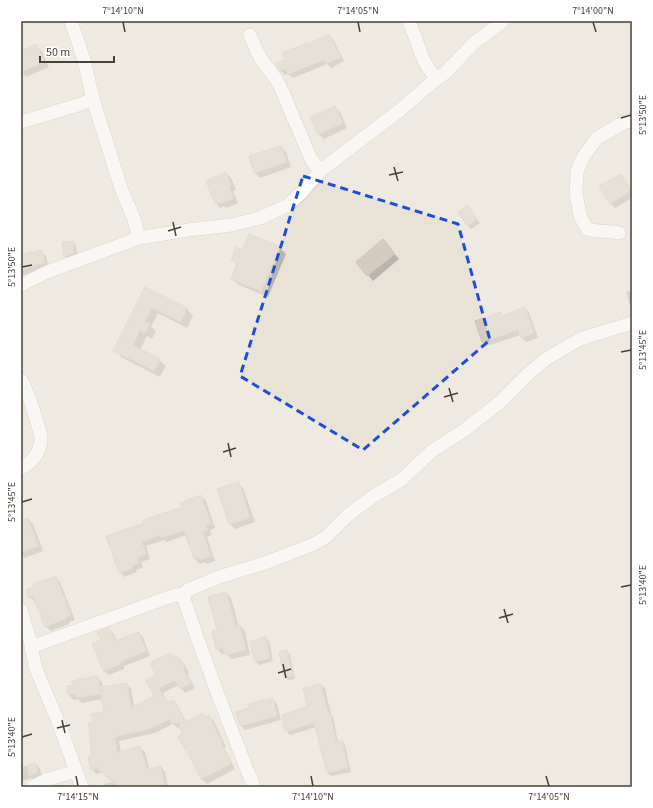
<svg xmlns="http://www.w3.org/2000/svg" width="653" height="808" font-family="'Source Sans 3',sans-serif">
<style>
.residential{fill:#e8e2d7}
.shadow{fill:#0003}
.building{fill:#d5ccbf;stroke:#d0c3b2}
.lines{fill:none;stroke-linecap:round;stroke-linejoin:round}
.minor-casing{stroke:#bfb8ac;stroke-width:14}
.minor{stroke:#fff;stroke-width:13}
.marked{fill:none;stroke:#1d4ed8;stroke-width:3;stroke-dasharray:8 5;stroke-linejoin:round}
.ticks{fill:none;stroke:#474137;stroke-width:1.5}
.neatline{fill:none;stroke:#474137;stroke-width:1.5}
.ticks-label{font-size:10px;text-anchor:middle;fill:#474137}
</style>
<rect width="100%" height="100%" fill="#f4f0e9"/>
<!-- residential -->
<path class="residential" d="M21,21H632V787H21Z"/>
<!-- shadow -->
<path class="shadow" d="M329,35L333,39L344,61L331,68L327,64L293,78L288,74L285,75L281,71L277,63L286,60L308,45Z
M36,45L41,50L49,67L26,77L21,70V52Z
M335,107L340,112L347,128L324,139L319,134Z
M281,147L286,152L291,167L260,178L255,173L250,157Z
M226,173L231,178L236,190L233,191L238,203L226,208L224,206L220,208L216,203Z
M620,175L625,180L632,191V198L615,208L611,203Z
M468,206L480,223L471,229L468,226Z
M73,242L76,245L77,256L68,260L65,257L63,243Z
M388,246L399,259L373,281L357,262Z
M279,247L286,254L268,297L239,285L232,279L238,265L232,260L243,251Z
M41,251L46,256L49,268L21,276V256Z
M145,288L187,309L193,316L187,328L158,313L151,327L156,331L152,339L147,336L140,350L159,360L166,366L160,377L121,357L115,350Z
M632,290V305L629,303L626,292Z
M525,308L529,312L538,338L526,342L522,338L521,335L487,346L483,342L476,321L501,313L503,316Z
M238,483L243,488L255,522L235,529L230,524L219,489Z
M201,497L206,501L215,528L210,530L212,535L207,537L215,561L206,564L204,562L200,564L195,559L187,535L167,542L164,540L146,546L150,559L141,562L143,568L136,570L137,572L124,577L120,572L145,524L183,507Z
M28,519L33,524L43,551L25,558L21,554V522Z
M55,577L60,582L75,620L69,622V624L51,631L46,627L36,602H35L30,597Z
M226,593L231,598L239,627L240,626L245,631L250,655L231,659L226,653L222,654L217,649Z
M109,629L113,633L117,641L139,633L143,637L150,656L124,666V669L109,675L104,671L93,644L102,640Z
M266,638L269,641L273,661L259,665L256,662Z
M287,651L290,654L295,679L288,680L285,677L280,653Z
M180,661L185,665L189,673L187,674L195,688L185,693L179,685L163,693L168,704L173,701L178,706L186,722L203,715L206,718L209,717L214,721L226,747L224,748L235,769L207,784L202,779L189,753L186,749L181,728H178L173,724L155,733L119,741L121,752L140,747L145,752L150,770L161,767L165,772L168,787H104V784L113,782L103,772L96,774L92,769L93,756V742L94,722L105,712L103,699L82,703L78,699L74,700L69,695L68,687L97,677L102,682L103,688L126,684L131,688L134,707L155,696L157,675Z
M321,685L325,688L331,714L333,717L338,742L342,741L345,745L351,772L331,776L327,773L316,727L290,735L286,731L308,707Z
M273,699L277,704L281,720L245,730L241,726L250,709Z
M36,764L40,769L42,776L34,780L32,778L21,781V767Z"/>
<!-- building -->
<path class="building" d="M329,34L341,57L326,64L324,60L288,74L286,69L280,71L278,69L276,63L285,60L282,53L307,43L308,44Z
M37,44L44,62L21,72V51Z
M335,106L343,123L318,135L310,117Z
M281,146L287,162L254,173L249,156Z
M226,172L231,185L229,186L234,198L220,204L219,202L215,204L206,181Z
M621,174L631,191L610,204L599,186Z
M468,205L477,219L467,226L458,212Z
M249,234L280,246L261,291L231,279L237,263L231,260L236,247L243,250Z
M383,239L395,254L367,276L356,262Z
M73,241L74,253L64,257L62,242Z
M42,250L45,263L21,270V255Z
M145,287L187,308L181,322L152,308L145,321L150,324L145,333L140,330L133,345L160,359L154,371L113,351Z
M525,307L534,333L521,338L518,330L482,342L475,321L501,312L502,316Z
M239,482L250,518L229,524L217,489Z
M201,495L211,524L206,526L208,530L203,532L211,556L200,560V558L194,559L184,530L161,538L160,535L142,542L146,554L137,558L139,563L132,566L133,568L119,573L106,536L144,523L143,520L182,507L180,503Z
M28,518L39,546L21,552V521Z
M56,576L71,615L65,618V619L45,627L33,596L29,598L26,590L34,587L33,584Z
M226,592L236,626L240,625L246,650L225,655L223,648L216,650L212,631L217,630L208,597Z
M109,627L115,641L139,632L146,651L120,662L121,664L103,671L92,643L101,640L97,632Z
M266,636L270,658L255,662L250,642Z
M287,650L293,676L284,677L279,652Z
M170,653L181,660L185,668L183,669L191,683L180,689L175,680L159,688L167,703L174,700L185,722L172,724L170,719L150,729L115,737L117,752L140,746L147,769L161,766L165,787H118L97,768L91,770L88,757L92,756L90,742L91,741L88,723L93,722L91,714L104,712L100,687L127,683L131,708L154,696L146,680L156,675L150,663Z
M98,676L101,694L76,698L75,694L68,695L67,686L73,685L72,681Z
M321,684L328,712H330L336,742L342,740L348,768L327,773L314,723L285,732L282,715L307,706L303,688Z
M273,698L277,716L240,726L236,712L249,708L248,704Z
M203,713L205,718L209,715L222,742L221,743L231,764L201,779L186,749L185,750L178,736L182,735L179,725Z
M36,763L38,772L29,776L28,765Z"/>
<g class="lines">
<!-- minor casing -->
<g class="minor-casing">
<path id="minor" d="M409,21L424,61L436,79
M250,35L256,49L261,59L276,79L283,93L311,159L320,171
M21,122L78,105L93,99
M619,233C608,231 598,232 587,229L580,216L576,193L577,172L583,157L597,138L623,123L632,120
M139,238L188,230L231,225L260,218L288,205L301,193L320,171L400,110L436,79L445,73L474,43L503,21
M21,285L47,272L139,238L134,219L121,188L93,99L84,60L71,21
M21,380C29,394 34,411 38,426C39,430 41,435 41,439C41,451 32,463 21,468
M21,610L30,640L35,666L40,679L58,721L76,771
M31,647L172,596L184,594
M32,787L49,779L76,771L82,787
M254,787C229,725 205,662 184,599V594L188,590L219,577L265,563L314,544L326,537L348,515L375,495L401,480L432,451L463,431L499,403L528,374L546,359L580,339L632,323"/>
</g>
<!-- minor -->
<use href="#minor" class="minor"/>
</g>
<!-- marked area -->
<path d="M0 0H653V808H0ZM303,176L458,224L490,340L363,450L240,376Z" fill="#f4f0e9" fill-opacity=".55" fill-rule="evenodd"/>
<path class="marked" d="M303,176L458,224L490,340L363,450L240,376Z"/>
<!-- ticks -->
<path class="ticks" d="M123,22L125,32M358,22L360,32M593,22L596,32M621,118L631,115M394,167L398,181M389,175L403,172M173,222L176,236M168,231L181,227M22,267L32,265M621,352L631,350M449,388L453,402M444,397L458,393M228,443L231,457M223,452L236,448M22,502L32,499M621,587L631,585M504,609L508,623M499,618L513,614M283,664L286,678M278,673L291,669M62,720L65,733M57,728L70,725M22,737L32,734M76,776L78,786M311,776L313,786M546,776L549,786"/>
<!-- border -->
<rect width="653" height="808" fill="none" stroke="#ffffff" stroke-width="44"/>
<!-- scale -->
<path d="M40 56v6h74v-6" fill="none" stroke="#474137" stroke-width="2"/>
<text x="46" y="56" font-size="12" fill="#474137" stroke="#ffffff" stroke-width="3" paint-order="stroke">50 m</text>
<rect x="22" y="22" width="609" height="764" class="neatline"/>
<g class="ticks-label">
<text x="123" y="14">7°14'10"N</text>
<text x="358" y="14">7°14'05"N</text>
<text x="593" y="14">7°14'00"N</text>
<text transform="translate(642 115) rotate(-90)" y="4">5°13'50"E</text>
<text transform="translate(11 267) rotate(-90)" y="4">5°13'50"E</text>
<text transform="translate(642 350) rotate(-90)" y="4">5°13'45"E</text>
<text transform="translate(11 502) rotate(-90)" y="4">5°13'45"E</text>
<text transform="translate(642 585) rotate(-90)" y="4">5°13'40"E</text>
<text transform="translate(11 737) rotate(-90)" y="4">5°13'40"E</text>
<text x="78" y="800">7°14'15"N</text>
<text x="313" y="800">7°14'10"N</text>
<text x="549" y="800">7°14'05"N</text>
</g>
</svg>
